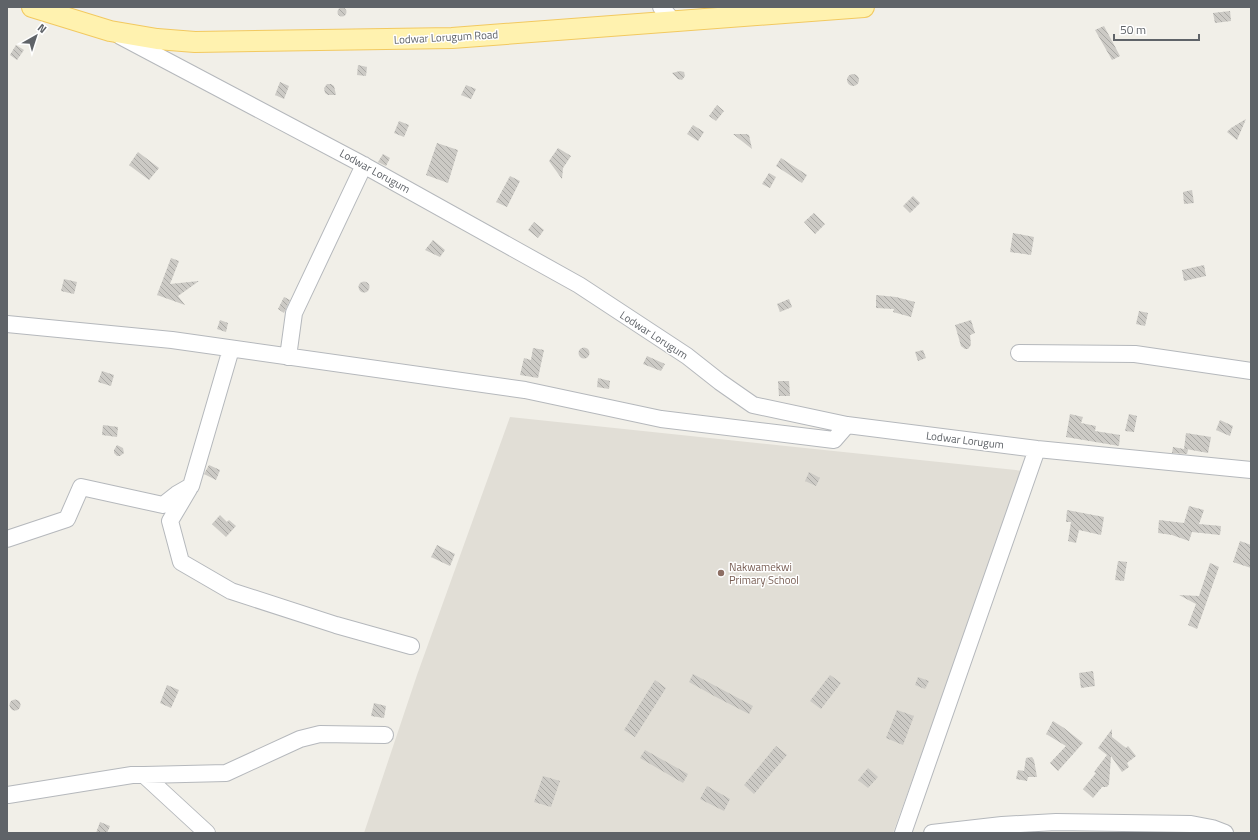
<svg xmlns="http://www.w3.org/2000/svg" width="1258" height="840" font-family="'Titillium Web',sans-serif">
<style>
.education{fill:#e1ded6}
.building{fill:url(#building-back-hatch)}
.lines{fill:none;stroke-linecap:round;stroke-linejoin:round}
.minor-casing{stroke:#b5b8bc;stroke-width:18}
.major-casing{stroke:#f2c960;stroke-width:22}
.minor{stroke:#fff;stroke-width:16}
.major{stroke:#fff2af;stroke-width:20}
.education-dot{fill:#8d6e63;stroke:#fff;stroke-width:1.5}
.labels{text-anchor:middle;dominant-baseline:central;stroke-width:3;stroke-linejoin:round;paint-order:stroke}
.street-label{font-size:11px;fill:#5f6368;stroke:#fff}
.education-label{font-size:11px;fill:#785e54;stroke:#fff;text-anchor:start}
</style>
<defs>
<pattern id="building-back-hatch" width="6" height="6" patternUnits="userSpaceOnUse"><rect width="6" height="6" fill="#cccac5"/><path d="M-1 5l2 2M0 0l6 6M5-1l2 2" fill="none" stroke="#a9a8a4"/></pattern>
</defs>
<rect width="100%" height="100%" fill="#f1efe8"/>
<!-- education -->
<path class="education" d="M510,417L1024,471L893,833H364L417,675Z"/>
<!-- building -->
<path class="building" d="M337.5 12a4.5 4.5 0 1 1 9 0a4.5 4.5 0 1 1-9 0Z
M1230,11L1231,21L1215,23L1213,13Z
M1104,26L1120,56L1112,60L1095,30Z
M16,45L24,50L17,60L10,55Z
M358,65L367,67L366,76L357,75Z
M680,71L684,72L685,76L682,80L678,79L672,73Z
M847 80a6 6 0 1 1 12 0a6 6 0 1 1-12 0Z
M280,82L289,86L284,99L275,95Z
M327,84H331L334,86L336,95H328L325,93L324,88Z
M466,85L476,89L471,99L461,95Z
M717,105L724,111L716,121L709,116Z
M1246,119L1237,140L1227,132L1231,128Z
M399,121L409,125L404,137L394,133Z
M693,125L704,132L698,141L687,134Z
M733,134H746L749,135L752,149Z
M437,143L458,150L448,183L426,175Z
M558,148L571,156L563,168L562,179L549,161Z
M138,152L159,168L149,180L129,165Z
M383,154L390,158L386,166L378,162Z
M781,158L807,175L802,183L776,166Z
M769,173L776,177L770,188L762,184Z
M510,176L520,181L507,207L496,202Z
M1192,190L1194,203L1184,204L1183,192Z
M913,196L920,203L910,213L903,206Z
M814,213L825,224L815,234L804,222Z
M534,222L544,230L538,238L528,230Z
M1013,233L1034,237L1031,255L1010,252Z
M433,240L445,250L440,257L425,250Z
M171,258L179,261L170,284L199,281L178,296L185,305L157,295Z
M1204,265L1206,276L1184,281L1182,270Z
M64,279L77,282L74,294L61,291Z
M358.5 287a5.5 5.5 0 1 1 11 0a5.5 5.5 0 1 1-11 0Z
M876,295L896,297L915,302L911,317L893,312L894,309L876,308Z
M284,297L290,300L284,313L278,309Z
M789,299L792,307L780,312L777,304Z
M1139,311L1148,313L1145,326L1136,324Z
M220,320L228,323L226,332L217,329Z
M971,320L975,333L970,335L971,345L968,349H965L961,346L955,325Z
M578.5 353a5.5 5.5 0 1 1 11 0a5.5 5.5 0 1 1-11 0Z
M533,348L544,350L538,378L520,375L524,358L531,360Z
M923,350L926,358L918,361L915,352Z
M647,356L665,364L661,371L643,364Z
M102,371L114,375L111,386L98,382Z
M598,378L610,381L609,389L597,387Z
M778,381H789L790,396H779Z
M1070,414L1083,417L1081,423L1096,426L1095,431L1120,435L1119,446L1066,437Z
M1129,414L1137,416L1134,432L1125,431Z
M1220,420L1233,426L1230,436L1216,430Z
M103,425L118,427L117,437L102,435Z
M1186,433L1211,437L1208,453L1186,449L1188,450L1187,454L1172,453L1173,447L1184,449Z
M117,445L123,448L124,453L120,456H117L114,453V450Z
M209,465L220,470L216,480L204,474Z
M809,472L820,478L816,486L805,481Z
M1189,506L1204,510L1199,524L1221,526L1220,535L1192,532L1189,541L1172,535L1158,533L1159,520L1184,523Z
M1067,510L1104,517L1101,535L1079,530L1076,543L1068,541L1071,522H1066Z
M220,515L227,522L229,520L236,526L226,537L212,524Z
M1240,541L1251,545V568L1233,562Z
M437,545L455,554L450,566L431,557Z
M1118,561L1127,562L1124,581L1115,580Z
M1210,563L1219,567L1197,629L1188,625L1196,604L1179,595L1199,596Z
M1093,671L1095,686L1081,688L1079,673Z
M693,674L753,706L749,714L716,697L689,682Z
M830,675L841,683L821,709L810,701Z
M918,677L929,681L925,689L915,685Z
M655,680L666,688L635,737L624,730Z
M167,685L179,690L171,708L160,703Z
M9.5 705a5.5 5.5 0 1 1 11 0a5.5 5.5 0 1 1-11 0Z
M374,703L386,706L384,718L371,716Z
M897,710L914,716L903,745L886,738Z
M1053,721L1064,728L1083,743L1058,771L1050,763L1066,746L1046,734Z
M1112,729V737L1126,748L1128,746L1136,756L1127,763L1129,767L1122,772L1111,756L1109,784L1107,787H1102L1093,798L1083,789L1096,773L1094,772L1107,755L1098,748Z
M776,746L787,755L754,794L744,785Z
M645,750L688,774L683,783L640,758Z
M1032,757L1034,760L1037,777H1028L1027,781L1016,779L1018,770L1024,771L1026,758Z
M868,768L878,777L868,788L858,780Z
M543,776L560,781L551,807L534,802Z
M707,786L730,799L724,811L700,799Z
M100,822L110,826L107,833H96Z"/>
<g class="lines">
<!-- minor casing -->
<g class="minor-casing">
<path id="minor" d="M661,7L673,21
M120,36L358,162L579,285L687,356L720,382L753,405L847,425L1037,449L1251,470
M7,324L172,340L525,390L661,419L834,440L847,425
M1019,353L1135,354L1251,371
M288,357L294,313L364,165
M189,489L170,521L181,562L231,591L336,625L411,646
M7,539L67,519L81,487L163,505L177,494L191,486L231,349
M144,775L226,773L300,739L320,734L385,735
M8,795L132,775H144L207,833
M903,833L1037,449
M932,833L1002,825L1056,822L1191,824L1212,828L1225,833"/>
</g>
<!-- major casing -->
<g class="major-casing">
<path id="major" d="M32,7L110,31L157,39L195,42L452,38L864,7"/>
</g>
<!-- minor -->
<use href="#minor" class="minor"/>
<!-- major -->
<use href="#major" class="major"/>
</g>
<!-- markers -->
<circle class="education-dot" cx="721" cy="573" r="4"/>
<g class="labels">
<!-- street labels -->
<g class="street-label">
<text transform="translate(446 37) rotate(-3)">Lodwar Lorugum Road</text>
<text transform="translate(375 171) rotate(29)">Lodwar Lorugum</text>
<text transform="translate(654 335) rotate(33)">Lodwar Lorugum</text>
<text transform="translate(965 440) rotate(7)">Lodwar Lorugum</text>
</g>
<!-- education labels -->
<g class="education-label">
<text x="729" y="567">Nakwamekwi<tspan x="729" dy="13">Primary School</tspan></text>
</g>
</g>
<!-- border -->
<rect width="1258" height="840" fill="none" stroke="#5f6368" stroke-width="16"/>
<!-- north arrow -->
<g transform="translate(36 36) rotate(39)" stroke="#ffffff" stroke-width="3" paint-order="stroke">
<path d="M0-3L7 15L0 10L-7 15Z" fill="#5f6368"/>
<text y="-6" font-size="11" font-weight="bold" text-anchor="middle" fill="#5f6368">N</text>
</g>
<!-- scale -->
<path d="M1114 34v6h85v-6" fill="none" stroke="#5f6368" stroke-width="2"/>
<text x="1120" y="34" font-size="12" fill="#5f6368" stroke="#ffffff" stroke-width="3" paint-order="stroke">50 m</text>
</svg>
